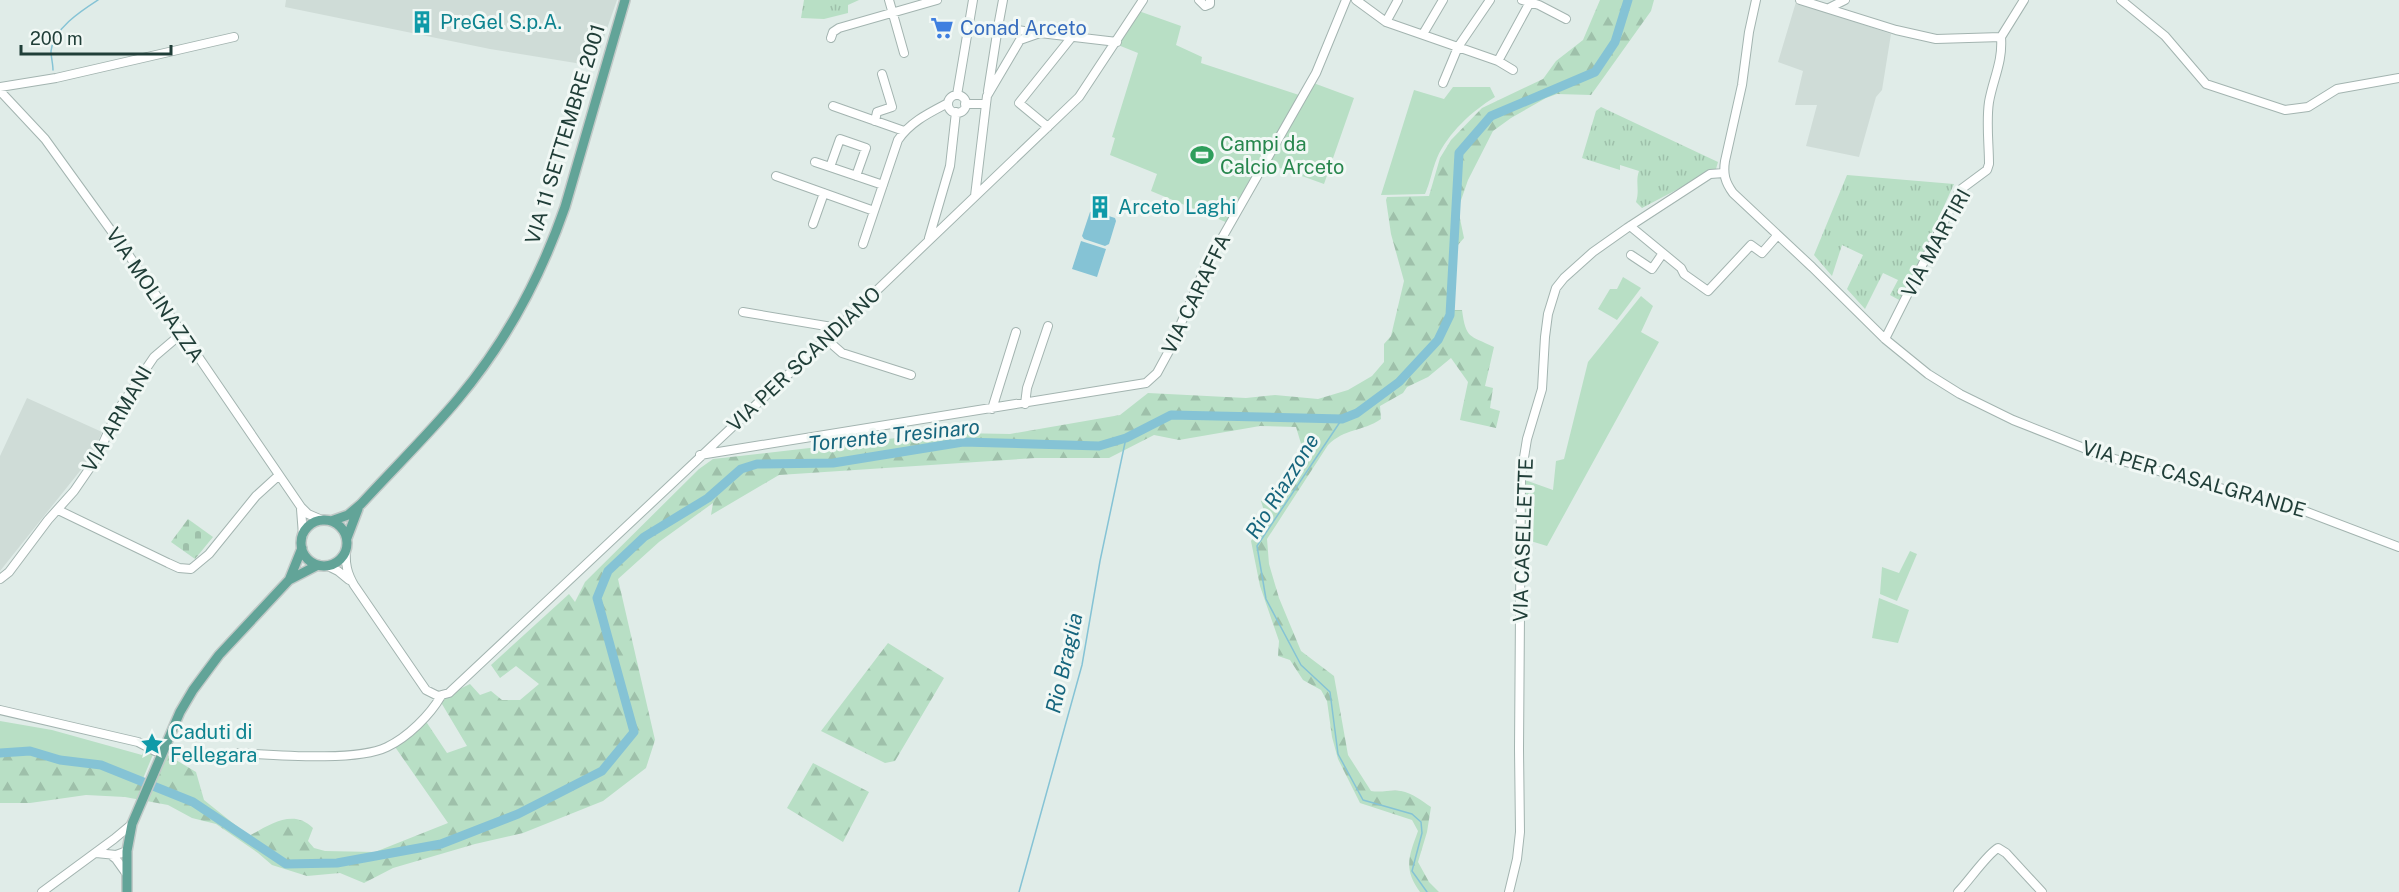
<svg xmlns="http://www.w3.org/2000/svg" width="2399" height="892" font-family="'Public Sans',sans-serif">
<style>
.built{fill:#cfdcd7}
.grass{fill:#b8dfc5}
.forest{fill:url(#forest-firs)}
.cemetery{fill:url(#cemetery-stones)}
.park{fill:url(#park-tufts)}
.water{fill:#85c3d5}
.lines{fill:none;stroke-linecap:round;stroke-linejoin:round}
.stream{stroke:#85c3d5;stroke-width:1.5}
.river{stroke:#85c3d5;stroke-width:9}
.minor-casing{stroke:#a3b4b0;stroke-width:10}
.major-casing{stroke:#c1c9c7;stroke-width:12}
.minor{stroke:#fff;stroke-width:8}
.major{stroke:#62a498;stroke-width:9}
.labels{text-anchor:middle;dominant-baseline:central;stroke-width:6;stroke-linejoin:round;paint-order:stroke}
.culture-label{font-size:20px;fill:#0d838f;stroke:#f1f8f5;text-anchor:start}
.shop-label{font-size:20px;fill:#366cbe;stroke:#f1f8f5;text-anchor:start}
.street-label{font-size:20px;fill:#203e38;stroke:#f1f8f5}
.leisure-label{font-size:20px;fill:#27864d;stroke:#f1f8f5;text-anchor:start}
.water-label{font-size:21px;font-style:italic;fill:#16657d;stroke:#f1f8f5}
</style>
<defs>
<pattern id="forest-firs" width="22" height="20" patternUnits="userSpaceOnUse" patternTransform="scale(1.5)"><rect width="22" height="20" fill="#b8dfc5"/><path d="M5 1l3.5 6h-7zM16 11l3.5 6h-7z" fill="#9ec0aa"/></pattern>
<pattern id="cemetery-stones" width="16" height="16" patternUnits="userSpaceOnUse" patternTransform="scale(1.5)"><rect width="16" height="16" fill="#b8dfc5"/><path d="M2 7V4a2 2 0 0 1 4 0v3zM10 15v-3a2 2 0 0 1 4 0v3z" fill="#9ec0aa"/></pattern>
<pattern id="park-tufts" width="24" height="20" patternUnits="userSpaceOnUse" patternTransform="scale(1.5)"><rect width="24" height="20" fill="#b8dfc5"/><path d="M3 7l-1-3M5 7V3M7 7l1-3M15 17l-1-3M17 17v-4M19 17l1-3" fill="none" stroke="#9ec0aa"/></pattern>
</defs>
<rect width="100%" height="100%" fill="#e0ece8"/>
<!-- built -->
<path class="built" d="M286,0H617L594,66L490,49L285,7Z
M1796,2L1891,34L1882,90L1876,97L1859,157L1806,146L1817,105H1795L1803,71L1778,62Z
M27,398L102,432L92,456L0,571V456Z"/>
<!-- grass -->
<path class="grass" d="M1133,9L1181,26L1176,45L1202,57L1201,63L1299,95L1308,81L1354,98L1324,184L1266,163L1228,223L1151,191L1157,174L1110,155L1115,138L1112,137L1138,53L1113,43Z
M1453,87H1490L1495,97C1472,111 1448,133 1437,158C1432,170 1430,183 1425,194L1381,195L1414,90L1444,99Z
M1623,277L1641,288L1617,320L1598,309L1610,289H1617Z
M1641,296L1653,306L1641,332L1659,342L1547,546L1524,539L1525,480L1553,490L1556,461L1564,459L1588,362Z
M1910,551L1917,554L1897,601L1880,594L1882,567L1899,573Z
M1879,598L1909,610L1898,643L1872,638Z
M0,721L52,730L142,755L146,747L154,752L142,781L101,765L60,760L30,751L0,753Z"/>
<!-- forest -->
<path class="forest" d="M1600,0H1654L1651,11L1591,95L1557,94L1546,98L1511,118L1493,131L1468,180L1458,209L1464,238L1457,246L1454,310H1462C1466,339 1469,335 1494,347L1485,386L1493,388L1490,408L1500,411L1496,428L1460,420L1468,382L1451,358L1428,377L1407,387L1403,393L1380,406L1381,419C1362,432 1345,428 1328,445L1267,539L1269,564L1279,598L1301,651L1334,676L1348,755L1371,791C1382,793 1392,789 1401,791C1412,793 1422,801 1431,807L1427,832L1418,862L1429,882L1439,892H1420C1403,869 1409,856 1418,831L1412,820L1360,803L1338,759L1332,737L1327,701L1321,690L1303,680L1290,660L1278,656L1279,641L1260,586L1251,541L1266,517L1261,501L1291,479L1296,458L1302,447L1296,427L1260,426L1179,440L1154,435L1109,458H1035L779,475L711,515L713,503L659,542L618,579L655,740L646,768L603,801L523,833L475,844L393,868L364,883L340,873L307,876L272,865L258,853L216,824L192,818L168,805L125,797L86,795L30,803H0V753L30,751L60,760L101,765L153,786L166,754L196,772L204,800L249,836C269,825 293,808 313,828L308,841L314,848L325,851L375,852L448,823L393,744L425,720L447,753L467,746L439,699L470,684L480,695L491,691L502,700H520L539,684L516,666L500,678L491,665L569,594L575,602L585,582L699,469L713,459L905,437L957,433L1010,434L1120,415L1148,393L1246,398L1275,395L1318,399L1348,390L1372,376L1384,362V344L1391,336L1404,281L1391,234L1386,200L1387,197L1429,196L1440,158L1451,140L1482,108L1543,79L1556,61L1583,40Z
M888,643L944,678L895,761L885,763L821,731Z
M813,763L869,792L843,842L787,808Z"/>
<!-- cemetery -->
<path class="cemetery" d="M188,519L213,537L195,559L171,542Z"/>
<!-- park -->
<path class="park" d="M804,0H859L848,5V13L824,19L801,18Z
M1601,107L1718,162L1716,169L1642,208L1636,202C1640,190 1635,182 1639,171L1620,165V170L1582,158L1596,111Z
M1847,175L1954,184L1901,301L1890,295L1898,280L1883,273L1865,309L1847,289L1863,255L1842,245L1832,276L1814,255Z"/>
<!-- water -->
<path class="water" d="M1093,211L1115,218L1116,221L1109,244L1105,246L1084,239L1082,236L1090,212Z
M1081,241L1106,249L1097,277L1072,269Z"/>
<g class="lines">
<!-- stream -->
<path class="stream" d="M53,70C53,64 51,57 51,51C53,29 81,11 98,0
M1342,419L1257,546L1266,599L1301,665L1330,692L1338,754L1363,800L1412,814L1421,822L1422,833L1412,871L1427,892
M1019,892L1082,665L1100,561L1126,438"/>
<!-- river -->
<path class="river" d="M0,753L30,751L60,760L101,765L193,802L286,864L337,863L441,844L518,814L602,771L634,732L597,598L608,571L644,537L708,498L741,469L757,464L833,463L963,442L1099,446L1126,438L1171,415L1342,419L1357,413L1399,382L1438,340L1450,315L1459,153L1491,116L1595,72L1615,42L1628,0"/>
<!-- minor casing -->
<g class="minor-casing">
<path id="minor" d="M889,0L904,53
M1199,0L1205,6L1210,4V0
M1356,0L1386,22L1498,61L1513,70
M1522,0L1539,5L1566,19
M1756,0L1749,32L1742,85L1725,161C1723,174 1725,182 1733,193L1812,267L1885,339L1928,374L1960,394L2013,420L2104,456L2307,512L2399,547
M1800,0L1896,30L1936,39L2001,37
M2121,0L2165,36L2206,84L2285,110L2308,107L2337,89L2399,78
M1829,8L1845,0
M1386,22L1398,0
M998,27L1003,0
M1423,34L1443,0
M2001,37L2024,0
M831,38L833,32L839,28L937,0
M1498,61L1529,4
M1443,83L1458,47L1490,0
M0,87L56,78L234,37
M0,91L45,139L128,254L301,507L308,514L322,520
M988,91L998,27L1038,33
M957,95L973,0
M948 104a9 9 0 1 1 18 0a9 9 0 1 1-18 0Z
M965,104H986
M833,106L904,131
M875,121L877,112L892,107L882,74
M1048,127L1019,103L1071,38
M815,162L830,167
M776,176L874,211
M856,176L866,148L840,139L830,167L883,185
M975,196L987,96L1020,40L1040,33L1117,42
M813,224L824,193
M1630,226L1681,268L1684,274L1708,291L1751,245L1762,253L1776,237
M929,238L950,166L956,112
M863,244L898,140C910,122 929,113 948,103
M1631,255L1652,269L1663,253
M743,312L838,328
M826,339L842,353L911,375
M1885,339L1960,190L1987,170L1989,164C1989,144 1986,122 1989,102C1993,79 2003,62 2001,37
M1025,404L1027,388L1048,326
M992,409L1016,332
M700,455L1146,383L1157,373L1169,351L1206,266L1316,73L1346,0
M301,509L303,535
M58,510L168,563L179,568L191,569L209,554L256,496L278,476
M346,550C345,564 347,573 354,585L426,690L438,696L449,693L826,339L1079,97L1143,0
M328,566L338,571L349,580
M0,579L9,572L48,520L74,491L96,459L118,410L154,357L181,334
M0,710L138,742L155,751
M239,753C276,755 356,762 387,747C408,737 430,715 441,696
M96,853L116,855L127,851
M111,855L116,859L126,873
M42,892L114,839L132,824
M1509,892L1517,859L1520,832L1519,749L1521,476L1527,439L1542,389L1545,337L1548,314L1556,288L1564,278L1593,252L1627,228L1710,174L1724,173
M1958,892C1968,882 1988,853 1998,848L2006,853L2042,892"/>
</g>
<!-- major casing -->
<g class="major-casing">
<path id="major" d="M301 543a23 23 0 1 1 46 0a23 23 0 1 1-46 0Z
M331,521L348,515L361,504C393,469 428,435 458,399C506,342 541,276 565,207L625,0
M347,538L358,509
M290,578L302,548
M127,892V851L132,824L180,712L193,690L219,655L289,580L318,565"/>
</g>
<!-- minor -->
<use href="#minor" class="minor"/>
<!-- major -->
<use href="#major" class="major"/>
</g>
<!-- icons -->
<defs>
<g id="building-bare" transform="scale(1.8)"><path d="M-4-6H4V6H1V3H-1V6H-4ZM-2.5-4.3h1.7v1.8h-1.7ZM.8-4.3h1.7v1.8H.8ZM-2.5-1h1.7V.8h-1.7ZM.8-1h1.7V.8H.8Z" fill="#0f9aa8" stroke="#f1f8f5" stroke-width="2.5" paint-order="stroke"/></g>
<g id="supermarket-bare" transform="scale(1.8)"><path d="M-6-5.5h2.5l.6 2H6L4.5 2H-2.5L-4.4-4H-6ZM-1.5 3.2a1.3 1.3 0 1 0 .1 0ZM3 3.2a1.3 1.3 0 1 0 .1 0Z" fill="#3f7fe0" stroke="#f1f8f5" stroke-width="2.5" paint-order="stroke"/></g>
<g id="stadium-bare" transform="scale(1.8)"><path d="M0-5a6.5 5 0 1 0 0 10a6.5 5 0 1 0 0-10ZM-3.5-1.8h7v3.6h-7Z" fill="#2e9e5b" stroke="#f1f8f5" stroke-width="2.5" paint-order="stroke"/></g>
<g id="sight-bare" transform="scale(1.8)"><path d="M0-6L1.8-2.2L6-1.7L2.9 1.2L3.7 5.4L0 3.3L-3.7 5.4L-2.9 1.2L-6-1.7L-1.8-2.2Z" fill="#0f9aa8" stroke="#f1f8f5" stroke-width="2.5" paint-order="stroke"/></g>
</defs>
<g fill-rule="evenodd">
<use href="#building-bare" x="422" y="22"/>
<use href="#supermarket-bare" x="942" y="28"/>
<use href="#stadium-bare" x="1202" y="155"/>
<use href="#building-bare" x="1100" y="207"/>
<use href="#sight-bare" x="152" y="744"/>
</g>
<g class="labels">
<!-- culture labels -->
<g class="culture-label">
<text x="440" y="22">PreGel S.p.A.</text>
<text x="1118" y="207">Arceto Laghi</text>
<text x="170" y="732">Caduti di<tspan x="170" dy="23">Fellegara</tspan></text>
</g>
<!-- shop labels -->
<g class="shop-label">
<text x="960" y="28">Conad Arceto</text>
</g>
<!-- street labels -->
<g class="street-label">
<text transform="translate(565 134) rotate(-73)">VIA 11 SETTEMBRE 2001</text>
<text transform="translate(1936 243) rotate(-61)">VIA MARTIRI</text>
<text transform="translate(1196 294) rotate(-64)">VIA CARAFFA</text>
<text transform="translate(155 295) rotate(56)">VIA MOLINAZZA</text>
<text transform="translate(804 359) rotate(-43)">VIA PER SCANDIANO</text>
<text transform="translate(117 419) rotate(-60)">VIA ARMANI</text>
<text transform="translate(2194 479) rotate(16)">VIA PER CASALGRANDE</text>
<text transform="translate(1523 540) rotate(-88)">VIA CASELLETTE</text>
</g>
<!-- leisure labels -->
<g class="leisure-label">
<text x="1220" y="144">Campi da<tspan x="1220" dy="23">Calcio Arceto</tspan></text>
</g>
<!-- water labels -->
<g class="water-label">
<text transform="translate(894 435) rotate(-6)">Torrente Tresinaro</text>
<text transform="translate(1282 486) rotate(-58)">Rio Riazzone</text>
<text transform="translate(1064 663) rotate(-77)">Rio Braglia</text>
</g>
</g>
<!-- scale -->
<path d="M21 45v9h150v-9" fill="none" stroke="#203e38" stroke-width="3"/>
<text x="30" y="45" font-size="18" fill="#203e38" stroke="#f1f8f5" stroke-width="4.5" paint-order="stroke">200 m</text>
</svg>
